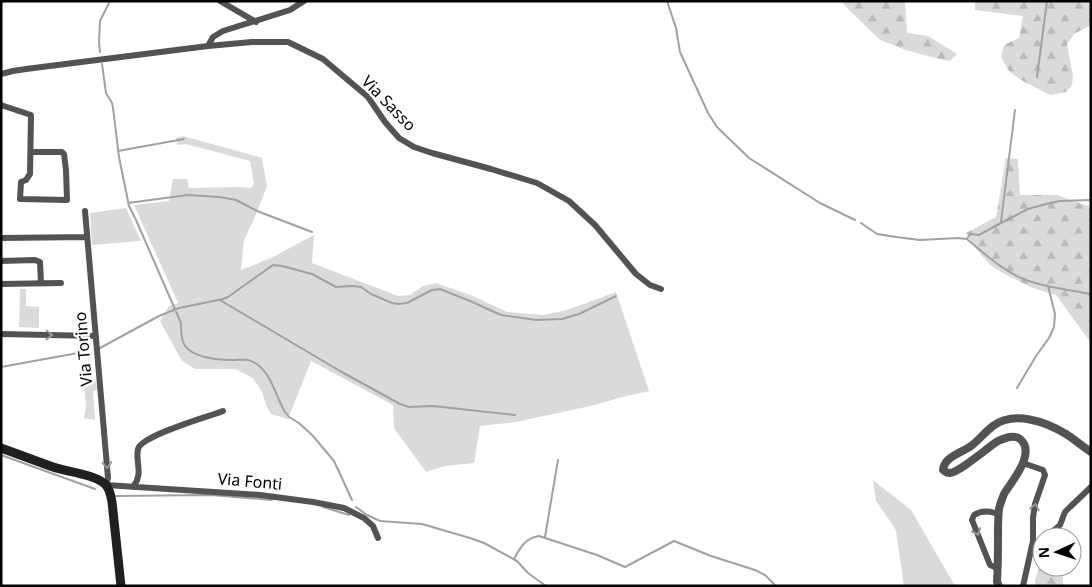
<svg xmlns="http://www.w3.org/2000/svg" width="1092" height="587" font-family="'Noto Sans',sans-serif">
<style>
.green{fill:#dadada}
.forest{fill:url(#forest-firs)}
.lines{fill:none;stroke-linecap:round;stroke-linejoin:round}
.stream{stroke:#a1a1a1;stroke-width:2}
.minor{stroke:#535353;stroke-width:6}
.tertiary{stroke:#535353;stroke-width:8}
.secondary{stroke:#202020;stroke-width:9}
.oneway{stroke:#989898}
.labels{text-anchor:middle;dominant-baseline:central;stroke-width:5;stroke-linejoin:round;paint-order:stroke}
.street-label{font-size:16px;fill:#000;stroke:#fff}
</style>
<defs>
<pattern id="forest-firs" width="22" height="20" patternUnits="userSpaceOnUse" patternTransform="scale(1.25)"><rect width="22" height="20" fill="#dadada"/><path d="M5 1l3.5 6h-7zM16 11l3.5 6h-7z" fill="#b9b9b9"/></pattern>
</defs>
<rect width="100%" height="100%" fill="#fff"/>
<!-- green -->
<path class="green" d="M183,136L262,158L267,186L255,217L244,240L241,270L271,258L314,235L312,263L398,296L410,295L423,286L436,283L473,296L507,312L543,315L567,310L616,292L649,391L622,397L595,405L516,422L480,426L474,463L445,466L426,472L394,428L393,405L311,361L288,419L271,414L266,405L262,392L253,378L235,369H195L182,361L160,321L169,306L178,303L134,205L169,201L173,179H187L189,188L239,187L251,188L254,183L250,161L186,144L177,145L176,138Z
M126,208L141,241L92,245L90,213Z
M20,289H26V306L39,307V328L19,327Z
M93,381L96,382L97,389L93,392L95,420L84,418L86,406L84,384Z
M873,480L911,510L955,586H904L896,531L890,521L876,501Z"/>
<!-- forest -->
<path class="forest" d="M843,1H905L907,33L928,36L957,54L950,61L935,58L906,50L880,40L843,4Z
M975,1H1091V25L1074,34L1067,44L1073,76L1072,85L1066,92L1050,95L1021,80L1009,71L1001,57L1004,45L1019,38L1023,16L975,10Z
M1006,158L1018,159L1020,195H1057L1091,207V343L1056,295L1033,288L1010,277L991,266L976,249L966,233L996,217Z
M1040,565H1042V567H1063V586H1035V580Z"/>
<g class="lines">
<!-- stream -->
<path class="stream" d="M667,1L676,28L680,52L708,113L717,127L749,158L820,203L855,220
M100,52L99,42L100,21L110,1
M102,64L106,93L112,103L113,108L119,157L129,206L136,220L181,323C181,329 181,336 183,342C189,358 219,360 232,360C240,360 248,358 255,363C271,372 276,397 285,412L289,417L299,423L313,436L334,461L352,500
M1037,77L1047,1
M118,151L184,139
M128,203L188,195L219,197L236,200L257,211L312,232
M1001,222L1015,110
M861,223L877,234L896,237L920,240L958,238L967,239L970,234L979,235L1001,223L1028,209L1046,204L1060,201L1091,200
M968,240C983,252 997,266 1015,275C1038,287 1066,289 1091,294
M220,300L340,371L400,404L409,407L433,406L515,415
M100,348L159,316L179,308L223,299L228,297L273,265L282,266L312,274L336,287L352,286L361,287L371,294L392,303L399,304L407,303L432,290L440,289L470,301L501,315L536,320L562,319L579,314L616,296
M1,367L89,351
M1017,388L1036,356L1049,338L1054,327L1055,314L1048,286
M1,455L95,489
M116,496L211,495L272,500
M323,507L349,515
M356,507L367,515L380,521L422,524L470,538L484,543L517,561L528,573L546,586
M545,537L558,460
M514,559C520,548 525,538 539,536L597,555L625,567L674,541L711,556L755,570L765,575L776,586"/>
<!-- minor -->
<path class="minor" d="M220,1L256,22
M208,46L213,37L223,31L290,10L304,1
M1,74L13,71L26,69L208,46L252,42H288L323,59L368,97L385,122L399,138L414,147L432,153L491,169L537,183L569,201L595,225L636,274L650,285L661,289
M1,105L31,115L30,174L26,180L21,182L20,199L67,200L66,170L64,154L62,152H31
M85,211L108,478L106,485L260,495L313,502L344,508L364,518L373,526L378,538
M1,238L87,237
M1,261L35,260L40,262L41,283
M1,284L61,283
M1,334L96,336
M133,487C144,473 135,463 138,449C142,435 208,417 223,411
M1051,533L1060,525L1065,512L1070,507L1091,487
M997,568L990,565L972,520L974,515C982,510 990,511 998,514
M1023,586L1033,541V518L1035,504L1045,475L1043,470L1023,463"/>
<!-- tertiary -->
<path class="tertiary" d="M999,586L997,582C998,566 998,551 998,535C998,527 998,517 999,509C1000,504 1002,499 1004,494C1011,482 1037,453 1020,439C1014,434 1005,438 998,441C988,447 960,472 950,473C946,473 946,472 943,470C944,457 961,453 971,446C979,440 985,432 993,426C1014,410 1046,422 1066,434C1074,439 1082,446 1091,452"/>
<!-- secondary -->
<path class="secondary" d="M1,448C18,454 36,461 53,467C68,472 94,474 105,484C110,489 111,496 112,502L121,586"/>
</g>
<!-- one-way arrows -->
<defs><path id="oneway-chevron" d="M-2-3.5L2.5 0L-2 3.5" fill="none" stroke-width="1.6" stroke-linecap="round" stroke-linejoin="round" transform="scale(1.25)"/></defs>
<g class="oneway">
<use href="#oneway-chevron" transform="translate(49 335) rotate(1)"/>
<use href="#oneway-chevron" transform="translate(107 465) rotate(85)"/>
<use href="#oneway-chevron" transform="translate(1035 507) rotate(-78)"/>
<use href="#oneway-chevron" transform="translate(977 532) rotate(68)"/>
</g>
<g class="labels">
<!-- street labels -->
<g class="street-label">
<text transform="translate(389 103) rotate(46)">Via Sasso</text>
<text transform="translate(83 349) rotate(-95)">Via Torino</text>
<text transform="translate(250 481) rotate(5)">Via Fonti</text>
</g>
</g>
<!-- border -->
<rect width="1092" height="587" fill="none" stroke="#000000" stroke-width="5"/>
<!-- north arrow -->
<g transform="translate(1057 552) rotate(267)"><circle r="24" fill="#ffffff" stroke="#999999"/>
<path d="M0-4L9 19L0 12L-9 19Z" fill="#000000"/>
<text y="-8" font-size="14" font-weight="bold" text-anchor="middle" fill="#000000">N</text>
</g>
</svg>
